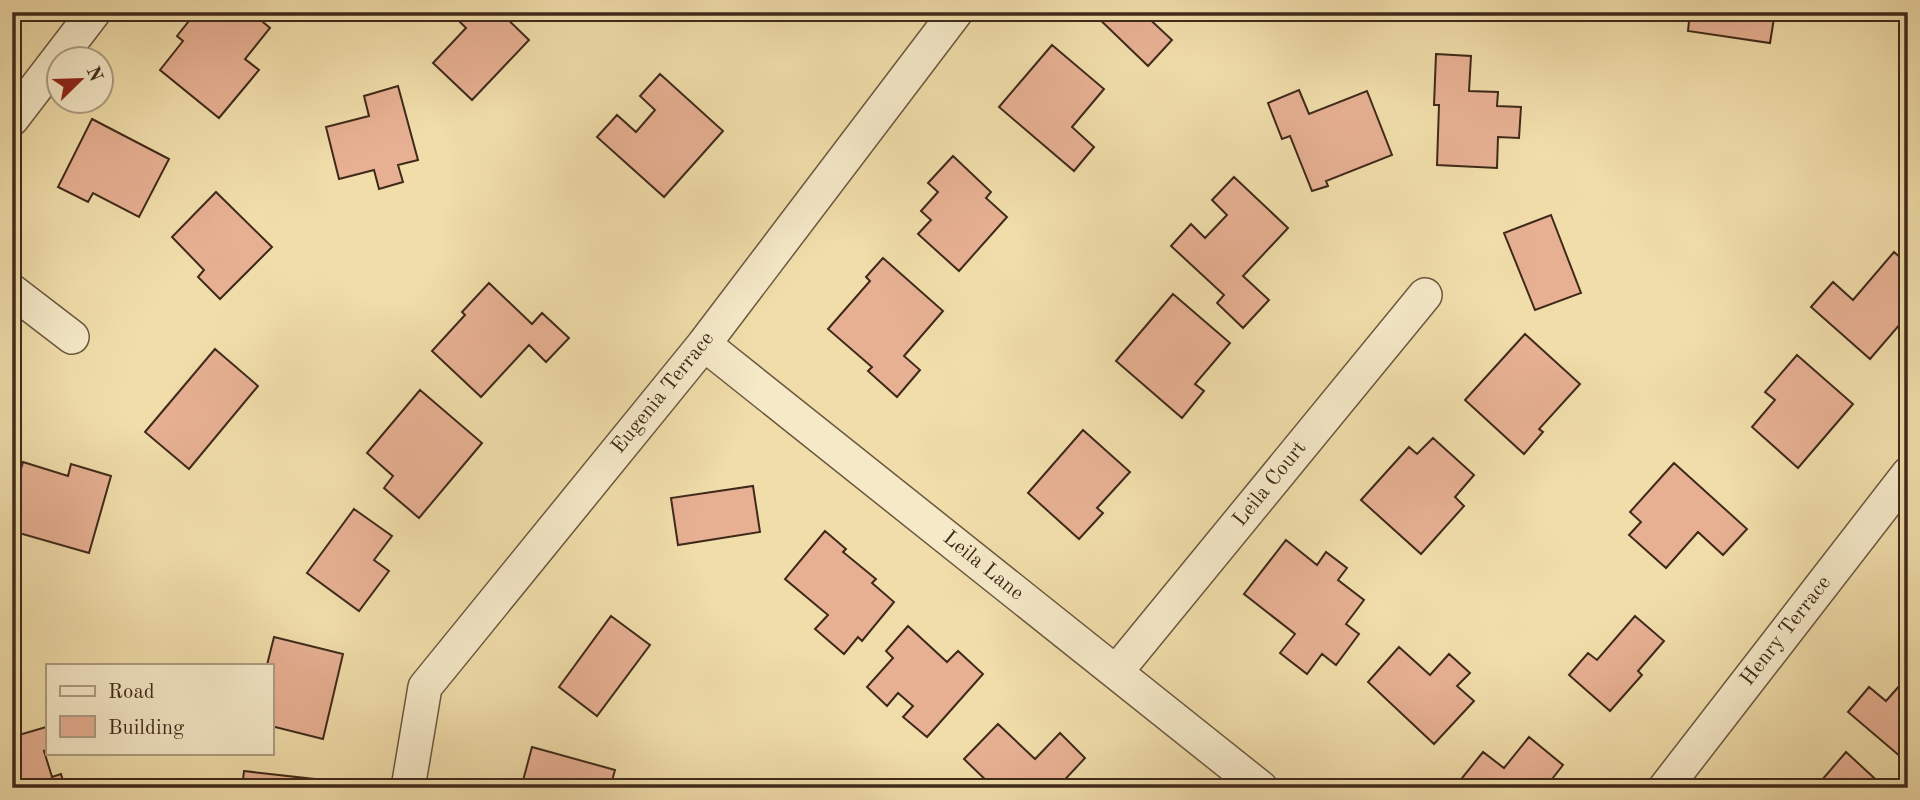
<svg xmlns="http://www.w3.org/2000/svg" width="1920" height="800" font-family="'Old Standard TT',serif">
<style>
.building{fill:#e7b093;stroke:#3f2a1a;stroke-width:2}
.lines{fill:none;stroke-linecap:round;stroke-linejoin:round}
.minor-casing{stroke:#6b573e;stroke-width:36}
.minor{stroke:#f5e9c8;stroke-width:33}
.labels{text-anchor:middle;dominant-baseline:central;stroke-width:5;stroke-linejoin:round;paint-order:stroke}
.street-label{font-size:21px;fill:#3f2a1a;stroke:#f5e9c8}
</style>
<rect width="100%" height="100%" fill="#f0ddaa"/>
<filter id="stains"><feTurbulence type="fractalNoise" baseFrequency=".00286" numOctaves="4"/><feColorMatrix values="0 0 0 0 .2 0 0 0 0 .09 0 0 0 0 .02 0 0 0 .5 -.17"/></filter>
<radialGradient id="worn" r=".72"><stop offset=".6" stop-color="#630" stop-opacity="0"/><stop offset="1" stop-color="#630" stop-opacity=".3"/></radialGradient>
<!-- building -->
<path class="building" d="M196,12H214L222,19L228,12H251L270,28L245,59L259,70L219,118L160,70L183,41L177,36Z
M457,12H500L529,40L472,100L433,63L466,28L454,16Z
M1092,12H1142L1172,40L1148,66Z
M1690,12H1775L1770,43L1688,31Z
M1052,45L1104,89L1072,127L1094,147L1074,171L999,107Z
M1436,54L1471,56L1469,91L1498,92L1497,106L1521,107L1519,138L1498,137L1497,168L1437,165L1439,105H1434Z
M660,74L723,131L664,197L597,137L617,115L636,132L655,110L640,96Z
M398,86L418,160L398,165L403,182L379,189L374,170L339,179L326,127L369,116L364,96Z
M1299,90L1309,114L1367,91L1392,155L1326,181L1328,186L1312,191L1290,136L1282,139L1268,103Z
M92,119L169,159L139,217L93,193L88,202L58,187Z
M953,156L991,192L986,198L1007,217L959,271L918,234L931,220L921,211L938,192L928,183Z
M1234,177L1288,228L1243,276L1269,300L1243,328L1217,303L1224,295L1171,246L1191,224L1205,238L1227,215L1212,200Z
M216,192L272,247L220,299L198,277L204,270L172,237Z
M1551,215L1581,293L1535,310L1504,233Z
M1894,252L1908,264V315L1870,359L1811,307L1833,282L1853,300Z
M883,258L943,311L904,356L920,370L897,397L868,371L872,367L828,329L870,281L866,277Z
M489,283L532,324L542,313L569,338L546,362L529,345L481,397L432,351L465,315L462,312Z
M1173,294L1230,343L1195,384L1204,391L1182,418L1116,361Z
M1525,334L1580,384L1539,429L1543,432L1524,454L1465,400Z
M215,349L258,386L189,469L145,432Z
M1797,355L1853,404L1798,468L1752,427L1775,400L1765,392Z
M420,390L482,443L419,518L384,488L393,476L367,453Z
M1083,430L1130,472L1097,508L1103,513L1079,539L1028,493Z
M1433,438L1474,475L1455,497L1464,506L1421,554L1361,500L1409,447L1417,454Z
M23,462L68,476L71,464L111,476L89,553L12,531V499Z
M1674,463L1747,529L1723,555L1698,532L1666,568L1629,535L1641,522L1630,512Z
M753,486L760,532L678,545L671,498Z
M354,509L392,536L374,560L389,571L359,611L307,573Z
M825,531L846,549L843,552L876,579L872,583L894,602L862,641L858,637L844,654L815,629L828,615L785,579Z
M1286,540L1317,565L1326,552L1347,568L1338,580L1364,600L1346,624L1359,634L1336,665L1322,654L1307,674L1280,653L1295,634L1244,594Z
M611,616L650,645L597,716L559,687Z
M1635,616L1664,641L1638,671L1642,675L1610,711L1569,675L1588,653L1597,660Z
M908,626L947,662L958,651L983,674L927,737L903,717L913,706L898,693L887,706L867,687L893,658L886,651Z
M274,637L343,654L323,739L271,726V665H267Z
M1399,647L1430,675L1449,654L1470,673L1457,686L1474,701L1434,744L1368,682Z
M1908,676V763L1848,712L1869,687L1886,701Z
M998,724L1035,759L1060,733L1085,758L1057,788H994L964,759Z
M46,727L47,750L44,751L52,777L61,774L65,788H12V737Z
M1529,737L1563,765L1545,788H1454L1483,752L1504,768Z
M532,747L615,770L610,788H521Z
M1846,752L1885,788H1815Z
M244,771L314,779L313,788H242Z"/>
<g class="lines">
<!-- minor casing -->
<g class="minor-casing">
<path id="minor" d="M12,119L94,12
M12,291L72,337
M704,344L1261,788
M1116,672L1425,295
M408,788L425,687L704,344L956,12
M1665,788L1908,474"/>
</g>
<!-- minor -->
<use href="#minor" class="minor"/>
</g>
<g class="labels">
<!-- street labels -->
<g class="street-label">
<text transform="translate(663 393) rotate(-51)">Eugenia Terrace</text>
<text transform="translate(1270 484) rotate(-51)">Leila Court</text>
<text transform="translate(983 566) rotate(39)">Leila Lane</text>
<text transform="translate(1786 631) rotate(-52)">Henry Terrace</text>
</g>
</g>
<!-- margin -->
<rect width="1920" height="800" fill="none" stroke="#f0ddaa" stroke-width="42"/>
<rect x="14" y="14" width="1892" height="772" fill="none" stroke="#3f2a1a" stroke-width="3.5"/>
<rect x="21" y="21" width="1878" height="758" fill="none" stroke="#3f2a1a" stroke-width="2"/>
<!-- legend -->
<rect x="46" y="664" width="228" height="91" fill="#f5e9c8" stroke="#ac9d82" stroke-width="2"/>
<rect x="60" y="686" width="35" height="10" fill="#f5e9c8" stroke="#ac9d82" stroke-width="2"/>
<text x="108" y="698" font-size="21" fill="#3f2a1a">Road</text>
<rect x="60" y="716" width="35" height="21" fill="#e7b093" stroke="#ac9d82" stroke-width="2"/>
<text x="108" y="734" font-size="21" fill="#3f2a1a">Building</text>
<!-- north arrow -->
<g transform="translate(80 80) rotate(67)"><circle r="33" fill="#f5e9c8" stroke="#ac9d82" stroke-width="2"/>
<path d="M0-5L12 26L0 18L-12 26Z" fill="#8f2418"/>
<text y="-10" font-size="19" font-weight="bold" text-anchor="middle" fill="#3f2a1a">N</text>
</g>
<rect width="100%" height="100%" filter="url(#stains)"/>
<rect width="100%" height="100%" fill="url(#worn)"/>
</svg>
